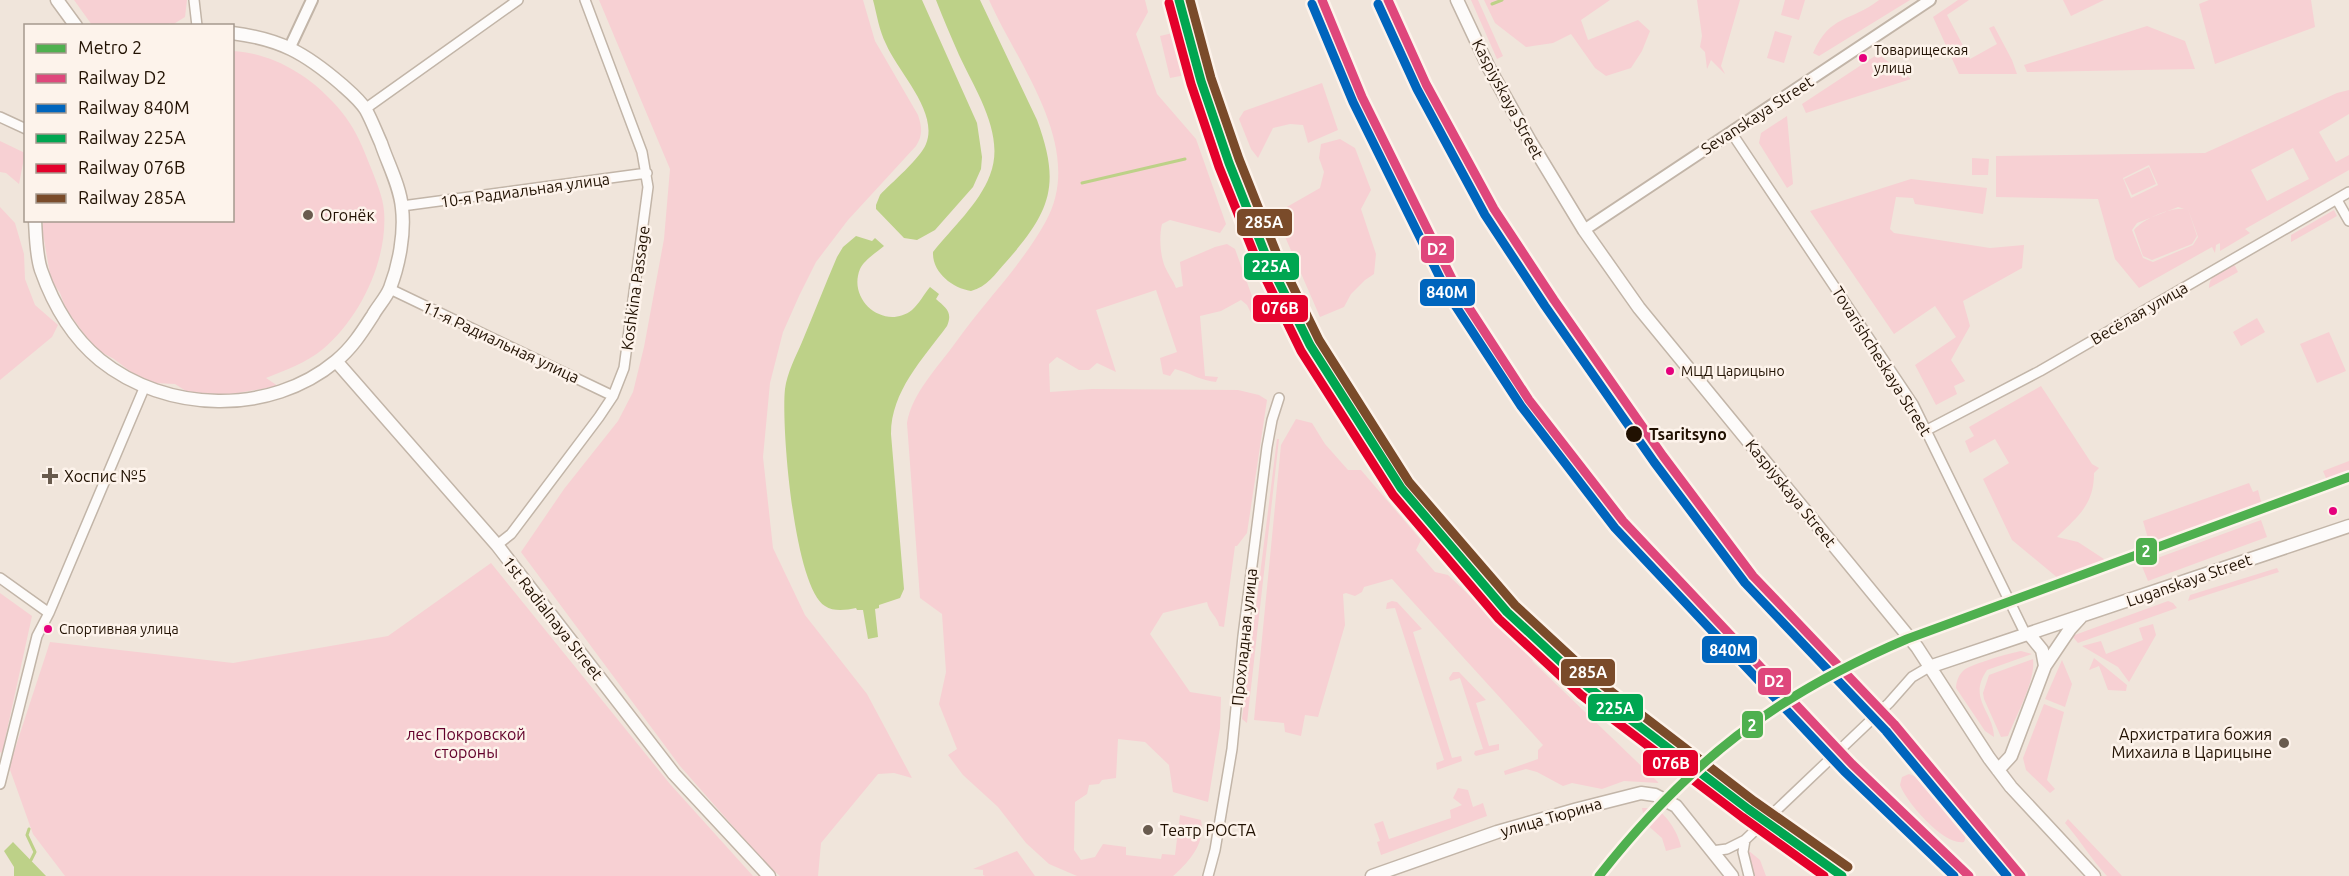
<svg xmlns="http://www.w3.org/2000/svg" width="2349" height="876" font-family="Ubuntu,sans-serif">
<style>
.green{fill:#f7d0d3;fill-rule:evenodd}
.water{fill:#bdd188}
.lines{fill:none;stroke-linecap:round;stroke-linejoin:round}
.stream{stroke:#bdd188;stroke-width:3}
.minor-casing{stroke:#c2b5a8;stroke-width:12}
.tertiary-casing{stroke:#c2b5a8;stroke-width:14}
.secondary-casing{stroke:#c2b5a8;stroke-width:15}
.minor{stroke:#fdfbfa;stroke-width:9}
.tertiary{stroke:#fdfbfa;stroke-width:10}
.secondary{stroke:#fdfbfa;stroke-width:12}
.rail{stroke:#c0bcb9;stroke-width:3}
.rail-1-casing{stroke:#fdf3eb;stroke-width:14}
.rail-2-casing{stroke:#fdf3eb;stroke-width:14}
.rail-3-casing{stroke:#fdf3eb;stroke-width:14}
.rail-4-casing{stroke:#fdf3eb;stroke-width:14}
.rail-5-casing{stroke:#fdf3eb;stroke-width:14}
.rail-1{stroke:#df477c;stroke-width:9}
.rail-2{stroke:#0065bd;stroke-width:9}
.rail-3{stroke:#00a651;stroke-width:9}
.rail-4{stroke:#e4002b;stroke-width:9}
.rail-5{stroke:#7a4b2a;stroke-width:9}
.metro-1-casing{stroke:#fdf3eb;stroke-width:14}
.metro-1{stroke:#4fb04f;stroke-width:9}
.bus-dot{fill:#e5007d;stroke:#fdf3eb;stroke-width:2}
.poi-dot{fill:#695b4e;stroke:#fdf3eb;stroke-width:2}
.stop-dot{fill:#211102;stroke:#fdf3eb;stroke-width:2}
.labels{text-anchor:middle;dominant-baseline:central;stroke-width:5;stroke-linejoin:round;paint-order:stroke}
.bus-label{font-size:14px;fill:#211102;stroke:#fdf3eb;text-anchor:start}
.street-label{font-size:16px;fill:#211102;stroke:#fdf3eb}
.poi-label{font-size:16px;fill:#211102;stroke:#fdf3eb;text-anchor:start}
.stop-label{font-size:16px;font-weight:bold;fill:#211102;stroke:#fdf3eb;text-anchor:start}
.park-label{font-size:16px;fill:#62002a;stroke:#fdf3eb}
.line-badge{stroke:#fdf3eb;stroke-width:2}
.badge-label{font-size:16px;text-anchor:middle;font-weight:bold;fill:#fff}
</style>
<rect width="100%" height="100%" fill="#f0e5db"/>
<!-- green -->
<path class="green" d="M74,0H187L185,17L172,25L170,23L165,26L92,25Z
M599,0H863L875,41L918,115C922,127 923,135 916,146L848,220L816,262L799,296L783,332L770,383L763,457L773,548L805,615L867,694L912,778L894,773L878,774L821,843L818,876H780L768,866L680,766L521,552L564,489L618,421L633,392L644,347L664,239L670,169Z
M989,0H1145L1148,12L1136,34L1157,94L1196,139L1226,224L1220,233L1170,220L1162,224C1159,236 1160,255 1165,267C1168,274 1173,280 1176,288L1183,286L1180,262L1215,247L1227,244L1235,249L1257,310L1251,313L1247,305L1241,300L1221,311L1200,316L1205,376L1218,377L1216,382C1202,381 1190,373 1175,369L1170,376L1163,374L1160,358L1177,352L1156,290L1096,310L1116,372L1097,363L1089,370H1079L1057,357L1049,364L1050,392L1092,389L1238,390L1259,395L1267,400L1247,533L1237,546H1235L1224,627L1219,626C1218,617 1209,613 1207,602L1163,613L1150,634L1190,692L1221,697L1220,728L1208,802L1173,792L1169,765L1145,742L1118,739L1116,778L1102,780L1099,784L1089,785L1087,794L1075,802L1074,850L1081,860L1095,857L1103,844L1126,847V855L1161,859L1162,854L1175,855L1180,815L1201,820C1206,843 1189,862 1173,876H1077L1049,864L1026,843L998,807L963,775L948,755L957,749L939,704L946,672L942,614L920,598L907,423C912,393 938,367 956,342C985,301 1022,265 1046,221C1086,148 1018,65 989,0Z
M1471,0H1478L1503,56L1497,59Z
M1484,0H1610L1581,20L1588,40L1638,20L1650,31L1642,51L1631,68L1606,76L1595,68L1571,34L1553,43L1526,47L1495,23Z
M1697,0H1740L1721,66L1725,74L1711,60L1707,69L1705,52L1700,47L1702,36Z
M1785,0H1805L1799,20L1781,15Z
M1879,0H1910L1819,56L1813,53C1830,14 1851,22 1879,0Z
M1958,0H1969L1947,15L1970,59L1997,44L1989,28L1994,26L2012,60L2017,74H1959L1933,17Z
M2063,0H2104L2071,16Z
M2209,0H2311L2315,27L2215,64L2199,4Z
M2147,26L2185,41L2195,69L2027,72L2024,65Z
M1181,31L1191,74L1170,78L1160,36Z
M1775,31L1792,36L1784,63L1767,58Z
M233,51C271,53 307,74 332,101C353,123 360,140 371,168C376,181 383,197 384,211C388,260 360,318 323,349C306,363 286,370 266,378L278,386L221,396L186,391L175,384L155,383L135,375L114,359L95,349L66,309L60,293L51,280L42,228L44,220H232Z
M1878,54L1911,79L1806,113L1802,104Z
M1322,83L1338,130L1308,143L1303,125L1290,124L1273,128L1258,158L1251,149L1239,119L1244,111Z
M2349,90V114L2319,132L2336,162L2349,155V170L2245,229L2250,233L2220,251V243L2216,245L2215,253L2212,247L2139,288L2115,259L2098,199L1996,197V156L2205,153L2337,93ZM2293,148L2309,179L2267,201L2251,170ZM2149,165L2158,185L2131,198L2123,178ZM2178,207L2185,209C2171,207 2143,219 2134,230L2143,256L2152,260L2192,244L2197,236L2188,209L2198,237L2193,245L2153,262L2143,258L2132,230L2137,223Z
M1787,116L1793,184L1787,188L1759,143L1761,133Z
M1340,139L1355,148L1371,190L1361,209L1376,254L1374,274L1365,280L1351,294L1344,307L1320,317L1276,216L1285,208L1320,188L1324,172L1319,158L1321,144Z
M0,141L25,153L19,184L6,173L0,172Z
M1972,158L1989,159L1988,175H1972Z
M2149,167L2156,184L2132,195L2124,179Z
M1911,179L1987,188L1983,214L1915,204L1913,198L1896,197L1890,229L1894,233L1990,248L2024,245L2022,268L1963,301L1970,326L1951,360L1965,381L1954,386L1957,394L1936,405L1915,365L1956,337L1935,306L1894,334L1810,211Z
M0,207L15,223L24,254L25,279L35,305L58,325L52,337L0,380Z
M2334,210L2337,216L2291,242V235Z
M2234,264L2238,272L2209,288C2209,274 2223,270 2234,264Z
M2257,318L2265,332L2241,346L2233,332Z
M2329,332L2346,371L2317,383L2300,344Z
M2041,386L2092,464L2099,468L2094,473C2094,505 2078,516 2057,537L2078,542L2107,561L2059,579L2012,540L1983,479L2009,463L1995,439L1970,453L1965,441L1974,436L1969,427Z
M1296,419L1312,423L1325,444L1348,470H1361L1421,540L1416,550L1435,572L1448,575L1535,658L1532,661L1659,783L1624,781L1602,789L1572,783L1563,786L1537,772L1526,769L1505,775L1504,771L1538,759V750L1543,745L1392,579L1364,587L1362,592L1355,596L1346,593L1343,594L1345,625L1318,717L1305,715L1301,736L1285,732L1284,723L1254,720L1281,445Z
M1277,439H1279L1247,723L1242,719Z
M2349,461V478L2329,485L2323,471Z
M2249,483L2253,492L2258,490L2263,509L2151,549L2143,521Z
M2261,520L2267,537L2148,581L2141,564Z
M491,563L670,784L753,876H65L33,834L9,767L50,642L233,663L388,636Z
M2277,568L2279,572L2188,601L2190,595Z
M0,593L32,616L2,753L0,752Z
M1392,601L1397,602L1422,629L1413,632L1452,758L1461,756L1462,761L1437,770L1436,763L1444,760L1395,608L1386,609L1387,603Z
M2168,601L2173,603L2177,608L2078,643L2072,636Z
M2153,624L2156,635L2129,682L2118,667L2082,646L2101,641L2106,654L2143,640L2139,628Z
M2021,651L2032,654L1987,670C1967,699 1994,712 1994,737L1985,731L1956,688C1956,682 1959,674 1964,670C1972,664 2010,653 2021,651Z
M2094,658L2127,685L2126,691L2108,690L2099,666L2089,670Z
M2033,659C2036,680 2016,716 2008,736L2001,737L1984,699L1983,693L1989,675Z
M2062,660L2072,684L2065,707L2045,699Z
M1453,672H1459L1486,700L1476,703L1489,746L1499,744V750L1476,756L1474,754L1475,751L1483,749L1460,678L1450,681L1449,678Z
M2044,704L2064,712L2047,780L2055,789L2050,793L2026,770L2023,758Z
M1909,774C1928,780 1974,821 1964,842C1944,846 1907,803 1900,785L1902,777Z
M1458,788L1468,790L1473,807L1483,803L1487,816L1381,855L1377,842L1380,841L1374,824L1383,821L1389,839L1451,818L1450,810L1462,805L1453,798Z
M1642,808C1646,808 1652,808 1657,810C1668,816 1679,835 1681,847L1666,851L1662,838L1645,823Z
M2068,819L2122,876H2107C2091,859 2080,840 2065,823Z
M1017,851L1035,876H985L983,875V870L973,869Z
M1749,851L1760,860L1766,876H1753L1748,861Z"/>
<!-- water -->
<path class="water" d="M873,0H922L977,123L982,157L981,169L973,187L935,230L917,240L904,238L876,209V205L880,195C891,183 920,159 926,144C939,112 898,72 886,44C879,30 877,15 873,0Z
M936,0H980L1037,120C1061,185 1051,211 1006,262C995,274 987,287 971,291C952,288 932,272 933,252C952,228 979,204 990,175C1006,135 975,90 959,55C951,37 943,18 936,0Z
M856,236L872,241L875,238L884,246C877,252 864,260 860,269C847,301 885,331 912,310C919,304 924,294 930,287L939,294L936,299C946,308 953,312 947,326C923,359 891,391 891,434L904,589L900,598L879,605V608L875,609L878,637L868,639L863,610H857L856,608C846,610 834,612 825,606C794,587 781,425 785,389C787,373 796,356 802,342C814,313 825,285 837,257L843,247Z
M13,842L46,876H14V867L4,851Z"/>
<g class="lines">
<!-- stream -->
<path class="stream" d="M1492,4L1502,0
M1082,183L1185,159
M29,829L27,835L35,852L31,860"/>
<!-- minor casing -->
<g class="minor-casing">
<path id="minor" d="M194,0L197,26
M365,109L518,0
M0,117L26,129
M1731,132L1913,404L2026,635
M2337,200L2349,221
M402,206L647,173
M390,289L613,396
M1927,430L2040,371L2349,192
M497,545L511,534L599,417L613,396L624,368L648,187L642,152L585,0
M0,578L49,613
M0,784L37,636L49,613L145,386
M1745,840L1743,852L1749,876
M1712,851L1727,849L1745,840L1889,703L1912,677L1929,667
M1208,876L1215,850L1232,749L1243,636L1267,447L1272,420L1279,398"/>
</g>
<!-- tertiary casing -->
<g class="tertiary-casing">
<path id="tertiary" d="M290,47L312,0
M1584,230L1930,0"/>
</g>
<!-- secondary casing -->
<g class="secondary-casing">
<path id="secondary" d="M57,0L76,26
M1457,0L1489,68L1530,141L1584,230L1639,308L1917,647L1989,758L2011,787L2094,876
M35,220C36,236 36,255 41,270C53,304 72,337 100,360C166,413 270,416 336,361C352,348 362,332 373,315C378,306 386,298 390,288C399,265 405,233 402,208C400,186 388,164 381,143C376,132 372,121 366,110C360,100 350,92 341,84C305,53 280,39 232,33
M336,361L497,545L674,774L769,876
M2029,634L2042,650L2045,666
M1929,667L2349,526
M1998,770L2011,756L2045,666L2070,629L2081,617
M1372,876L1497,832L1578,809L1641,793L1655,795L1676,806L1732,876"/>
</g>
<!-- minor -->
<use href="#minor" class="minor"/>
<!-- tertiary -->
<use href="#tertiary" class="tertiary"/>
<!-- secondary -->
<use href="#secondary" class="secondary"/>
<!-- rail -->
<path class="rail" d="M1314,0L1354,101L1433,261L1523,405L1571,467L1668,583L1846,768L1958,876"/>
<!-- rail-1 casing -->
<g class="rail-1-casing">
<path id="rail-1" d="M1322,0L1362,97L1458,291L1529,400L1623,521L1852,764L1969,876
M1388,0L1426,84L1494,209L1554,300L1663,456L1753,576L1894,724L2021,876"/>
</g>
<!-- rail-2 casing -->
<g class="rail-2-casing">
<path id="rail-2" d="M1312,4L1353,102L1449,296L1521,406L1615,528L1844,771L1954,876
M1378,4L1417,89L1485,215L1545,306L1654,462L1745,583L1886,731L2007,876"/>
</g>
<!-- rail-3 casing -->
<g class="rail-3-casing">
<path id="rail-3" d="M1179,0L1201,81L1229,163L1266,256L1310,345L1401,488L1507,612L1588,687L1748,809L1842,876"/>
</g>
<!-- rail-4 casing -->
<g class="rail-4-casing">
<path id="rail-4" d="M1169,3L1191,84L1219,167L1257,261L1301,351L1393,495L1499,619L1581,695L1742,817L1824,876"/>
</g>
<!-- rail-5 casing -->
<g class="rail-5-casing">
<path id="rail-5" d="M1190,0L1211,78L1239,159L1276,252L1319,340L1409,482L1515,605L1595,679L1754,801L1848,867"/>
</g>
<!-- rail-1 -->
<use href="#rail-1" class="rail-1"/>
<!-- rail-2 -->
<use href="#rail-2" class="rail-2"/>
<!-- rail-3 -->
<use href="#rail-3" class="rail-3"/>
<!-- rail-4 -->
<use href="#rail-4" class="rail-4"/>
<!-- rail-5 -->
<use href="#rail-5" class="rail-5"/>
<!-- metro-1 casing -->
<g class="metro-1-casing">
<path id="metro-1" d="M1599,876C1689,762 1773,696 1907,639L2349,477"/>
</g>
<!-- metro-1 -->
<use href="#metro-1" class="metro-1"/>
</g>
<!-- markers -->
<g class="bus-dot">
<circle cx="1863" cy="58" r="5"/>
<circle cx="1670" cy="371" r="5"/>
<circle cx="2333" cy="511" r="5"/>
<circle cx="48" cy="629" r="5"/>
</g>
<g class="poi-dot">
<circle cx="308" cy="215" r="6"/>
<path d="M47 467h6v6h6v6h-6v6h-6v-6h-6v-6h6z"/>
<circle cx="2284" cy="743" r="6"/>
<circle cx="1148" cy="830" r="6"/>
</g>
<circle class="stop-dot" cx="1634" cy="434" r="9"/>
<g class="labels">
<!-- bus labels -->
<g class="bus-label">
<text x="1874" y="50">Товарищеская<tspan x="1874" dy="18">улица</tspan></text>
<text x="1681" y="371">МЦД Царицыно</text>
<text x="59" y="629">Спортивная улица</text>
</g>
<!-- street labels -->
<g class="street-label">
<text transform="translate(1508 99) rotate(62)">Kaspiyskaya Street</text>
<text transform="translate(1757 115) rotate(-33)">Sevanskaya Street</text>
<text transform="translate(525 190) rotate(-8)">10-я Радиальная улица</text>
<text transform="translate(635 288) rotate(-82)">Koshkina Passage</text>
<text transform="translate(2139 313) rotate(-30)">Весёлая улица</text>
<text transform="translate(501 342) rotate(25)">11-я Радиальная улица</text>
<text transform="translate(1882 361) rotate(58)">Tovarishcheskaya Street</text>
<text transform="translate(1791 493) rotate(51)">Kaspiyskaya Street</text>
<text transform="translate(2189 580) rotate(-19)">Luganskaya Street</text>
<text transform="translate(553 618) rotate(52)">1st Radialnaya Street</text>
<text transform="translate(1244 637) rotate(-84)">Прохладная улица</text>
<text transform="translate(1551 817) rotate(-16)">улица Тюрина</text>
</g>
<!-- poi labels -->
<g class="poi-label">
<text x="320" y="215">Огонёк</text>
<text x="64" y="476">Хоспис №5</text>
<text x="2272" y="734" text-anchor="end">Архистратига божия<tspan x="2272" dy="18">Михаила в Царицыне</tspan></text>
<text x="1160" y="830">Театр РОСТА</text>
</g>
<!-- stop labels -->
<g class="stop-label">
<text x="1649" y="434">Tsaritsyno</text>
</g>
<!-- park labels -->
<g class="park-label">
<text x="466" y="734">лес Покровской<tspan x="466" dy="18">стороны</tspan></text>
</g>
</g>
<g class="line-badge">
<rect x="1236" y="208" width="57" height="29" rx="6" fill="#7a4b2a"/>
<rect x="1420" y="235" width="35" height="29" rx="6" fill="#df477c"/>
<rect x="1243" y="252" width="57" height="29" rx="6" fill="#00a651"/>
<rect x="1419" y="278" width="57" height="29" rx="6" fill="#0065bd"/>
<rect x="1252" y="294" width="57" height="29" rx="6" fill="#e4002b"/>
<rect x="2135" y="537" width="23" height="29" rx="6" fill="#4fb04f"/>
<rect x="1701" y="635" width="57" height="29" rx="6" fill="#0065bd"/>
<rect x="1560" y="658" width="56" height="29" rx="6" fill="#7a4b2a"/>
<rect x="1757" y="667" width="35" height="29" rx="6" fill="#df477c"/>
<rect x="1587" y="693" width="57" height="29" rx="6" fill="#00a651"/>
<rect x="1741" y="710" width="23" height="29" rx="6" fill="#4fb04f"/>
<rect x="1642" y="749" width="57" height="28" rx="6" fill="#e4002b"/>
</g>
<g class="badge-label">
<text x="1264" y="228">285А</text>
<text x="1437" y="255">D2</text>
<text x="1271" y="272">225А</text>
<text x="1447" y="298">840М</text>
<text x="1280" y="314">076В</text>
<text x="2146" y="557">2</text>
<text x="1730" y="656">840М</text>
<text x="1588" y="678">285А</text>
<text x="1774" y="687">D2</text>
<text x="1615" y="714">225А</text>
<text x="1752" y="731">2</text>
<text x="1671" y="769">076В</text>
</g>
<!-- legend -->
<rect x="24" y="24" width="210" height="198" fill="#fdf3eb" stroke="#a5998e" stroke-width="1.5"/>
<rect x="36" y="44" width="30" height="9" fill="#4fb04f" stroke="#a5998e" stroke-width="1.5"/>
<text x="78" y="54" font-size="18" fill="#211102">Metro 2</text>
<rect x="36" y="74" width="30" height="9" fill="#df477c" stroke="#a5998e" stroke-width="1.5"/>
<text x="78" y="84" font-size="18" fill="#211102">Railway D2</text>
<rect x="36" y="104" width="30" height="9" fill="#0065bd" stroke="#a5998e" stroke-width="1.5"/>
<text x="78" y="114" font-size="18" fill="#211102">Railway 840М</text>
<rect x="36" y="134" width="30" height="9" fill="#00a651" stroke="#a5998e" stroke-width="1.5"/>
<text x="78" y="144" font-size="18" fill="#211102">Railway 225А</text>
<rect x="36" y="164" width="30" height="9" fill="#e4002b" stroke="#a5998e" stroke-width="1.5"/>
<text x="78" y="174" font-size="18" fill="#211102">Railway 076В</text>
<rect x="36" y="194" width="30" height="9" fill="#7a4b2a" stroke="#a5998e" stroke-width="1.5"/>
<text x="78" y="204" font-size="18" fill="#211102">Railway 285А</text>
</svg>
